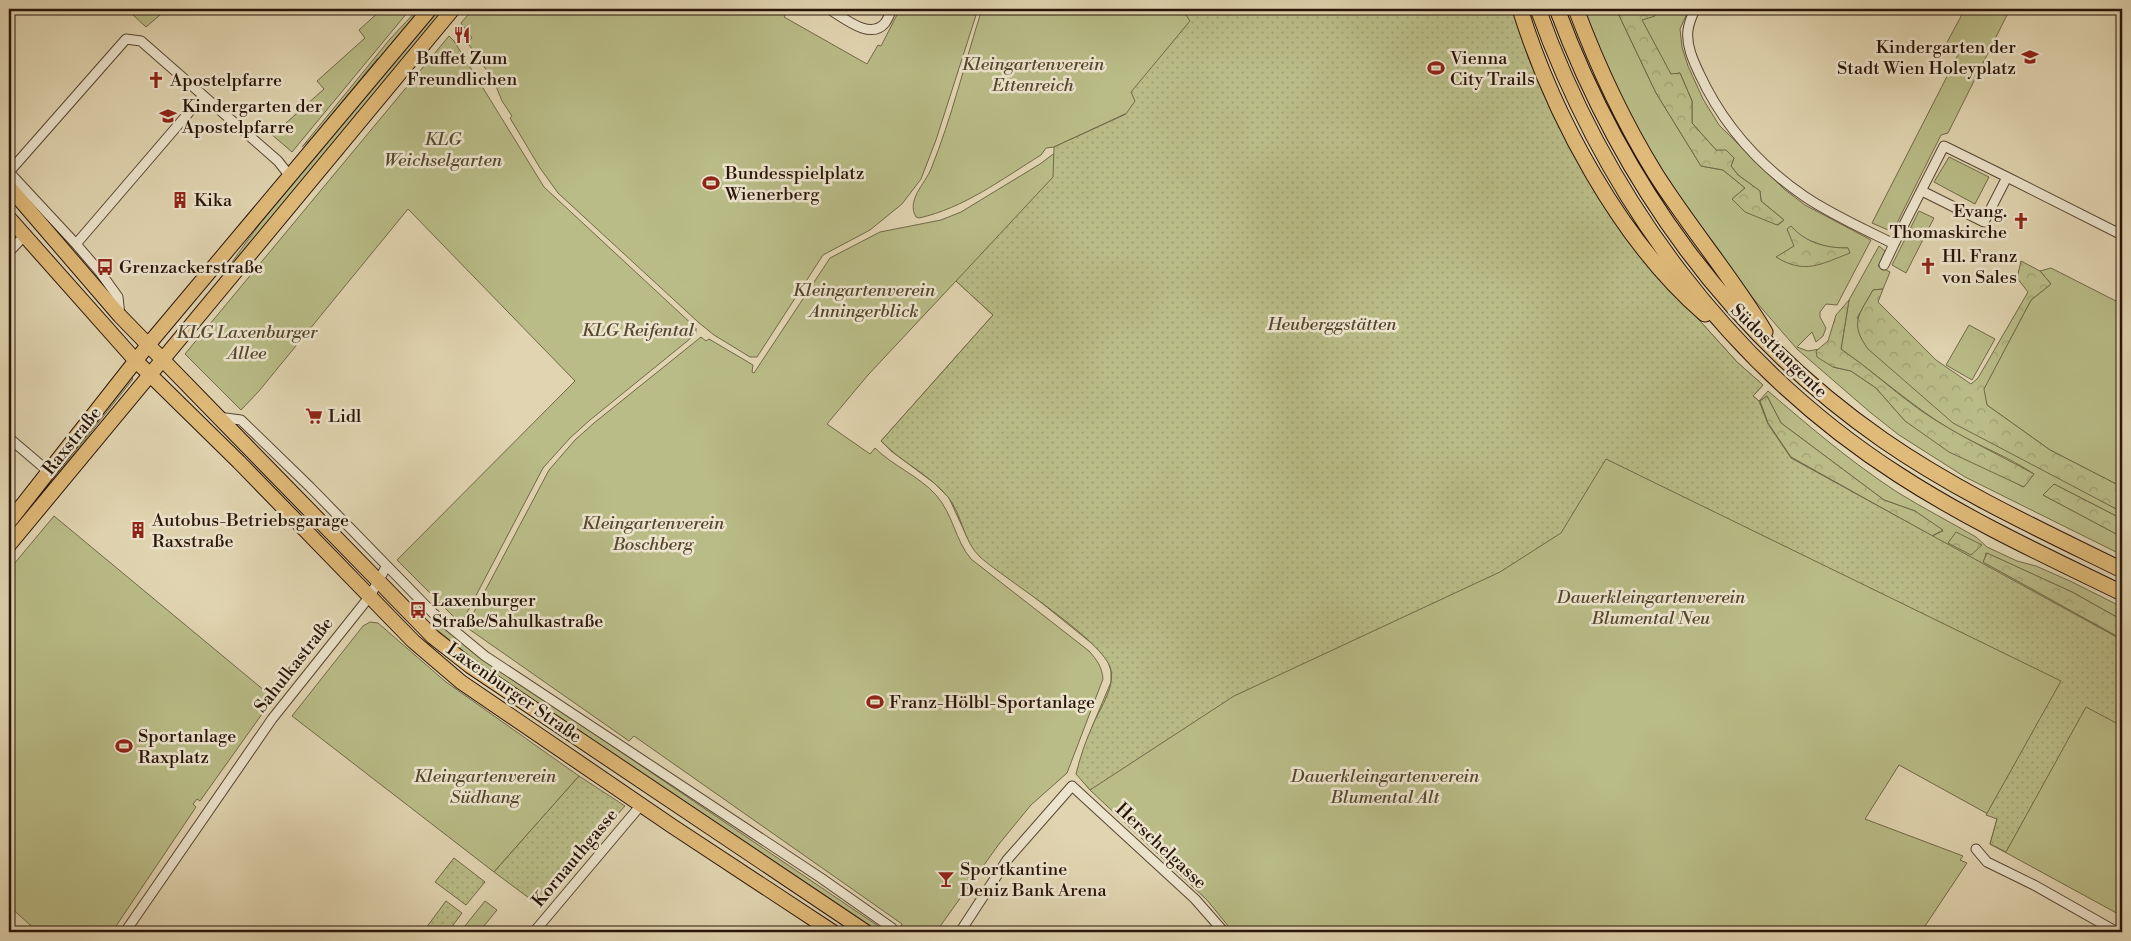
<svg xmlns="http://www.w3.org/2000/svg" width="2131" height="941" font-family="'Libre Bodoni',serif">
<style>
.green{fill:#b9bc87;stroke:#716848;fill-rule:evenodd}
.forest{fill:url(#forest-crowns);stroke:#716848}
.park{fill:url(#park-dots);stroke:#716848}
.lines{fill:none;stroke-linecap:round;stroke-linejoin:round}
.minor-casing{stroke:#574433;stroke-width:11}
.primary-casing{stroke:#291409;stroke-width:16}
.motorway-casing{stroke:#291409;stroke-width:17}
.minor{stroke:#ece4cc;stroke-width:9}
.primary{stroke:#e0ba78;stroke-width:14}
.motorway{stroke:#e0ba78;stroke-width:15}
.tram{stroke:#291409;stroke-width:1}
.labels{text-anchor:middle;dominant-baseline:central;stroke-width:5;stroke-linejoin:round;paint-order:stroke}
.poi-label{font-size:18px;fill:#291409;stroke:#ece4cc;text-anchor:start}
.park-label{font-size:18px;font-style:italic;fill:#54462f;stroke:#ece4cc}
.street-label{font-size:18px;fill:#291409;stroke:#ece4cc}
</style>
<defs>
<pattern id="forest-crowns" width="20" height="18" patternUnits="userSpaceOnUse" patternTransform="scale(1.25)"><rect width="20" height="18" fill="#b9bc87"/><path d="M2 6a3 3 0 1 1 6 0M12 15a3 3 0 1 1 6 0" fill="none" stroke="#9fa173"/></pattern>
<pattern id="park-dots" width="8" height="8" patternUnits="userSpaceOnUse" patternTransform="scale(1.25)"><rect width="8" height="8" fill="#b9bc87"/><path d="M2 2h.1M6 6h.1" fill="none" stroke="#9fa173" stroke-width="1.8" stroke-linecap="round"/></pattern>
</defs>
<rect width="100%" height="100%" fill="#e1d5b1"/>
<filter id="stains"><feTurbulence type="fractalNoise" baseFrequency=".004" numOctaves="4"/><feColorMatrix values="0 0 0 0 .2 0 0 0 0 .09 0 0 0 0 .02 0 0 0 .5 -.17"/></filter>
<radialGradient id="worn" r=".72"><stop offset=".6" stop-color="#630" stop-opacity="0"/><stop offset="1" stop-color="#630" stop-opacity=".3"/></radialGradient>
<!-- green -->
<path class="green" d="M136,9H167L146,27L132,14Z
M382,9H404L407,13L292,152L263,127L267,123L276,132L324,89L317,81L365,38L359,30Z
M418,9H423L383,57L377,59L314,136L302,147L390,39Z
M437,9H445L235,264L232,262L274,204Z
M473,9H789L784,17L867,64L878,45L881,46L900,9H978L936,140L921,179L902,204L870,230L823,255L757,357H750L714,335L698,322L558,193L540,168L510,118L512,116L502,101L494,81L467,42L472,38L461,23Z
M982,9H1340L1577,232L1513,9L1530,62L1559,123L1637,251L1737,362L1763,385L1753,396L1759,401L1768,391C1810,427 1851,462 1897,492C1923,508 1950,522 1976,537L1987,547L2017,561L2036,566L2070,581L2122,607V620L2072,592L1986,553L1984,562L2122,639V916L1990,844L1997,819L1899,765L1865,819L1963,856L1960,860L1967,863L1921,932H1233L1207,900L1090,790L1077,773L1092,727L1111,682V671L1107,659L1095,646L1038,600L981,557L967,537L949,498L934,483L891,451L881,441L993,315L956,281L868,375L827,424L870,454L875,448C893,466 919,476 936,495C953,514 955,540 971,559L1089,651C1097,660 1102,667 1103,679L1067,773L1031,805L999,844L936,932H899L902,924L634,736L629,741L466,627L549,470L575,440L594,423L701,337L706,341L709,339L753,365L752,372L754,373L830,258L880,232L941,220L961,212L1040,164L1064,146L1125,114L1054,147L1046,148L1041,155C1002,179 964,208 919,218L916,217C906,200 925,184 931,169C952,117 965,62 982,9ZM1767,396L1781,423L1884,500L1915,511L1943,531L1932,536L1791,457L1768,423L1760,401Z
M1582,9H1616L1656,93L1701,166L1723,170L1745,188L1732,199L1778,225L1784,220L1761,201L1760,191L1738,175L1731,166L1734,158L1716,150L1692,123V101L1680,73L1671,75L1641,20L1655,15L1650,9H1689L1680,29L1682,47L1688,66L1703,99L1719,125L1784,189L1805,205L1871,240L1837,305L1826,304L1820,312V317L1826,328L1823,336L1816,342L1812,332L1797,347L1808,351L1820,349L1816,351L1833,367L1851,371L1876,388L1905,421L2023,487L2034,474C2009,457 1979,446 1953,431C1913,407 1879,376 1841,349L1849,300L1879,246L1886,252L1878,266L1890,272L1883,289L1873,290L1857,318L2093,496L2122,512V519L2054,484L2043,495L2122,537V555L1965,477L1899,435L1871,413L1797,349L1751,296L1648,154L1617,91ZM1800,237L1830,248H1848L1777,257L1794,246Z
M1965,9H2010L1948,133L1941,135L1895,227L1888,230L1872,223L1959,53L1945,46Z
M449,36L454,41L544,187L696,328V334L590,420L570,438L543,468L461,624L397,560L575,381L408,209L259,391L241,410L185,354Z
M1949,157L1989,177L1975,204L1934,182Z
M1919,211L1934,218L1906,273L1892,265Z
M2051,268L2116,301L2122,289V487L2050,450L1987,405L1983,390L2031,300L2051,284L2040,271Z
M1969,325L1995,339L1972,380L1946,365Z
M131,377L133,379L9,536V530Z
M54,516L271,696L272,700L200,801L197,799L193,804L196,807L112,932H38L9,906V570Z
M370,622L378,623L446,682L579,776L494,872L292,716L363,626Z
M440,624L488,662L887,932H879L475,661L436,629Z
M485,901L497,910L479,932H460Z"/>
<!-- forest -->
<path class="forest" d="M1616,9H1650L1655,16L1642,20L1671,74L1680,73L1692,101V123L1716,150H1726L1734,158L1731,166L1738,175L1760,191L1761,201L1784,220L1777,225L1745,212L1732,199L1745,188L1723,170L1701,166L1656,93Z
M1791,226C1806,243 1826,248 1848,248L1850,253C1821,264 1805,275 1776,257L1794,246L1787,229Z
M2021,261L2040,271L2051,284L2031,300L1984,389L1987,405L2050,450L2122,487V512L1953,423L1868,349C1849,323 1859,315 1873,290L1883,289L1878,302L1936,360L1971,384L1978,378L2028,292L2017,278Z
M1849,300L1841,349C1869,368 1893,391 1920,410C1956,435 1996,453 2034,474L2024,487L1949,452L1905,421L1876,388L1851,371L1833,367L1817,357L1816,351L1828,341L1836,315Z
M1767,396L1781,423L1884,500L1915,511L1943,530L1932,536L1791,457L1768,423L1760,401Z
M2054,484L2122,519V537L2043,495Z
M1956,532L1982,545L1971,555L1948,543Z
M1987,553L2072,592L2122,620V639L1983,562Z"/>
<!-- park -->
<path class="park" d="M1182,9H1513L1530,62L1559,123L1637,251L1737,362L1763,385L1753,396L1759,401L1768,424L1791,458L2122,640V726L2086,707L2006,852L1990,844L1997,819L1986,815L2061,681L1606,459L1561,533L1500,572L1234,696L1090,790L1076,774C1080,758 1085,742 1092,727C1098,711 1115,689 1111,670C1105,641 1006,580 980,557C963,541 962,514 948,497C929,474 901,462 881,441L993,315L956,281L1053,177L1054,147L1126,114L1135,101L1131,92L1190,21Z
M579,776L625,806L537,904L494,872Z
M454,858L485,882L466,905L435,882Z
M446,901L462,913L448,932H423Z"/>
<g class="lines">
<!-- minor casing -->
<g class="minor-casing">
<path id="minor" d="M829,9C843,17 870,41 885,23C888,19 890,13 892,9
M1695,9C1692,16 1689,22 1688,30C1686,45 1693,60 1699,73C1722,123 1759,165 1804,196C1832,215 1864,229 1894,244L1944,146L2007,177L1984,222L1922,191
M9,172L126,39L141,41L278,161L289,175
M9,172L76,244L100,272L118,297L120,316
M2007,177L2122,235
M76,244L203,96
M9,252L25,235
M1884,265L1894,244
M218,417L241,420L310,487L433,613L485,656L821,878L892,928L893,932
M9,438L49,472
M1976,849L1987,862L2034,885L2117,932
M125,932L272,719L370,596L386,567
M534,932L641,805
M960,932L1007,860L1072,786L1195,899L1224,932"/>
</g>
<!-- primary casing -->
<g class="primary-casing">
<path id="primary" d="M9,187L120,316L433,637L470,666L866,932
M9,218L136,361L239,462L413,641L461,682L672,826L833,932
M9,522L148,345L430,9
M9,545L453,9"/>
</g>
<!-- motorway casing -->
<g class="motorway-casing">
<path id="motorway" d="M1520,9C1553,115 1620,241 1705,314
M1538,9C1605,197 1729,366 1899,475C1970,521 2046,556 2122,593
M1557,9C1622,183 1729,333 1883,440C1958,492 2041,530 2122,570
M1576,9C1597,65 1623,121 1655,173C1689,227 1732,277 1765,332"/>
</g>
<!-- minor -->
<use href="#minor" class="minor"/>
<!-- primary -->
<use href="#primary" class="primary"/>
<!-- motorway -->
<use href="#motorway" class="motorway"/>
<!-- tram -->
<path class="tram" d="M9,927L15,932"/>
</g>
<!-- icons -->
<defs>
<g id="restaurant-bare" transform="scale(1.35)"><path d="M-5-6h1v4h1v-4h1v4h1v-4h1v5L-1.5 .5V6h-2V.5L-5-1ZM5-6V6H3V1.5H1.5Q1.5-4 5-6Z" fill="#8f2418" stroke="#ece4cc" stroke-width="2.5" paint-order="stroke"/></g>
<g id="school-bare" transform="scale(1.35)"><path d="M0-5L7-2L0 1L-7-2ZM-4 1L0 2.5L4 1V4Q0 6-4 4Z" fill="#8f2418" stroke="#ece4cc" stroke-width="2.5" paint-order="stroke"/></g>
<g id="stadium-bare" transform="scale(1.35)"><path d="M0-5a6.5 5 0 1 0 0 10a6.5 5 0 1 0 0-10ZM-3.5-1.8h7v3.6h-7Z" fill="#8f2418" stroke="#ece4cc" stroke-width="2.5" paint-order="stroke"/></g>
<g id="church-bare" transform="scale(1.35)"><path d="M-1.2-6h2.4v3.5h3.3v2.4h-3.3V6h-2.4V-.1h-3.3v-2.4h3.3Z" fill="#8f2418" stroke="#ece4cc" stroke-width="2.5" paint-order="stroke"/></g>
<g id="building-bare" transform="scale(1.35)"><path d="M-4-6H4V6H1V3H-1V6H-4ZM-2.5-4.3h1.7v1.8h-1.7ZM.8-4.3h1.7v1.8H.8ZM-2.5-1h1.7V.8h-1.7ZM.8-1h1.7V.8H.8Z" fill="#8f2418" stroke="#ece4cc" stroke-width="2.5" paint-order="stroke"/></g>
<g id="bus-bare" transform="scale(1.35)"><path d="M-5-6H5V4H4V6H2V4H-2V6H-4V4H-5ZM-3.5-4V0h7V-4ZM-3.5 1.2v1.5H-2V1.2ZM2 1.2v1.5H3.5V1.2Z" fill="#8f2418" stroke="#ece4cc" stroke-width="2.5" paint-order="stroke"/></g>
<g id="supermarket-bare" transform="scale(1.35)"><path d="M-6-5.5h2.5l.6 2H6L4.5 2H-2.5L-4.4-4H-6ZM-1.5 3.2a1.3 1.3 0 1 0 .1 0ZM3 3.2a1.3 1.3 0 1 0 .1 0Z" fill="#8f2418" stroke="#ece4cc" stroke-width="2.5" paint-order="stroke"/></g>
<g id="bar-bare" transform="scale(1.35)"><path d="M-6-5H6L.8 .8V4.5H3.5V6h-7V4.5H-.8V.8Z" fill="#8f2418" stroke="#ece4cc" stroke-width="2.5" paint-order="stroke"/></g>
</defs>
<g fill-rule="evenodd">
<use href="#restaurant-bare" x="462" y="35"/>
<use href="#school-bare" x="2030" y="57"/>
<use href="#stadium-bare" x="1436" y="68"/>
<use href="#church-bare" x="156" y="80"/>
<use href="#school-bare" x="168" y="116"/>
<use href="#stadium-bare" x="711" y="183"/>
<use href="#building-bare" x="180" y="200"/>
<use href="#church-bare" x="2021" y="221"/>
<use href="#church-bare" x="1928" y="266"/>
<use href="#bus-bare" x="105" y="267"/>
<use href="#supermarket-bare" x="314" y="416"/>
<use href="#building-bare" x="138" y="530"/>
<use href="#bus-bare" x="418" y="610"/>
<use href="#stadium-bare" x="875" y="702"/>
<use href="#stadium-bare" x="124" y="746"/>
<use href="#bar-bare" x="946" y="879"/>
</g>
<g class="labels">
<!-- poi labels -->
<g class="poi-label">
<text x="2016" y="47" text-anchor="end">Kindergarten der<tspan x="2016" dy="21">Stadt Wien Holeyplatz</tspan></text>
<text x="462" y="58" text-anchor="middle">Buffet Zum<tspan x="462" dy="21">Freundlichen</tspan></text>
<text x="1450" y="58">Vienna<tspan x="1450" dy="21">City Trails</tspan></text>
<text x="170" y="80">Apostelpfarre</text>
<text x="182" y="106">Kindergarten der<tspan x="182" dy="21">Apostelpfarre</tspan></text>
<text x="725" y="173">Bundesspielplatz<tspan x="725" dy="21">Wienerberg</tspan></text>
<text x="194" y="200">Kika</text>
<text x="2007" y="211" text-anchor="end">Evang.<tspan x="2007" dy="21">Thomaskirche</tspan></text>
<text x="1942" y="256">Hl. Franz<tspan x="1942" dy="21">von Sales</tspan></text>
<text x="119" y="267">Grenzackerstraße</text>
<text x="328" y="416">Lidl</text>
<text x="152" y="520">Autobus-Betriebsgarage<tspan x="152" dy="21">Raxstraße</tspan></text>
<text x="432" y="600">Laxenburger<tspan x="432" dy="21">Straße/Sahulkastraße</tspan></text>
<text x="889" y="702">Franz-Hölbl-Sportanlage</text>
<text x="138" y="736">Sportanlage<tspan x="138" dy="21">Raxplatz</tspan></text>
<text x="960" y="869">Sportkantine<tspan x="960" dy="21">Deniz Bank Arena</tspan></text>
</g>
<!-- park labels -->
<g class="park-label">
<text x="1033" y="64">Kleingartenverein<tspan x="1033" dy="21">Ettenreich</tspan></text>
<text x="443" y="139">KLG<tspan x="443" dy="21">Weichselgarten</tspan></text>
<text x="864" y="290">Kleingartenverein<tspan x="864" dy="21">Anningerblick</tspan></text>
<text x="1332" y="324">Heuberggstätten</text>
<text x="638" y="330">KLG Reifental</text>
<text x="247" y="332">KLG Laxenburger<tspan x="247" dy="21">Allee</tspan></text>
<text x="653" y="523">Kleingartenverein<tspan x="653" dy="21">Boschberg</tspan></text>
<text x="1651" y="597">Dauerkleingartenverein<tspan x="1651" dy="21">Blumental Neu</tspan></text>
<text x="485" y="776">Kleingartenverein<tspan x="485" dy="21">Südhang</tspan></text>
<text x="1385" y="776">Dauerkleingartenverein<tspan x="1385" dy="21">Blumental Alt</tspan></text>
</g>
<!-- street labels -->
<g class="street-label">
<text transform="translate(1779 351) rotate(44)">Südosttangente</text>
<text transform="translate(72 441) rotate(-51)">Raxstraße</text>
<text transform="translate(294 665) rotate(-52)">Sahulkastraße</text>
<text transform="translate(514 693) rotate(35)">Laxenburger Straße</text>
<text transform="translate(1161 846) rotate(43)">Herschelgasse</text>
<text transform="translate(575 858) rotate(-50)">Kornauthgasse</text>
</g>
</g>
<!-- margin -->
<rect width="2131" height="941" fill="none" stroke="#e1d5b1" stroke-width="30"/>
<rect x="10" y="10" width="2111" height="921" fill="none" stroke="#291409" stroke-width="2.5"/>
<rect x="15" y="15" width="2101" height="911" fill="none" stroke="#291409"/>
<rect width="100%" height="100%" filter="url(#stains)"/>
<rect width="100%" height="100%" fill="url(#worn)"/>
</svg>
